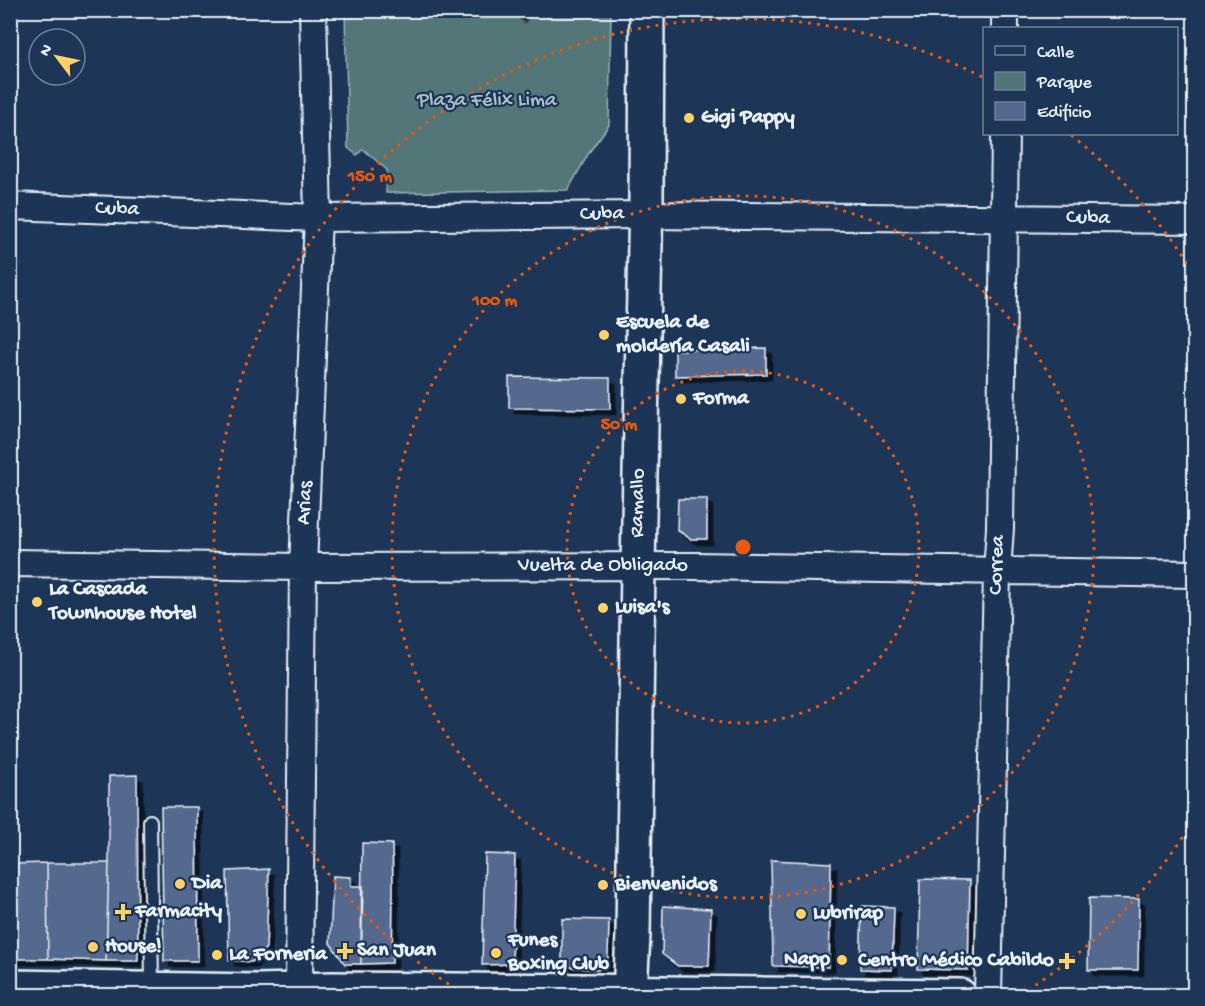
<svg xmlns="http://www.w3.org/2000/svg" width="1205" height="1006" font-family="'Gochi Hand',sans-serif">
<style>
.green{fill:#527678;stroke:#9db4b8;stroke-width:1.5}
.building{fill:#54678e;stroke:#e8f1f8;stroke-width:1.5;filter:url(#shadow)}
.lines{fill:none;stroke-linecap:round;stroke-linejoin:round}
.lane-casing{stroke:#e8f1f8;stroke-width:16}
.street-casing{stroke:#e8f1f8;stroke-width:30}
.secondary-casing{stroke:#e8f1f8;stroke-width:38}
.lane{stroke:#1d3557;stroke-width:12}
.street{stroke:#1d3557;stroke-width:26}
.secondary{stroke:#1d3557;stroke-width:33}
.ring{fill:none;stroke:#e8590c;stroke-width:3;stroke-dasharray:3 6}
.poi-dot{fill:#ffd166;stroke:#1d3557;stroke-width:2}
.labels{text-anchor:middle;dominant-baseline:central;stroke-width:4.5;stroke-linejoin:round;paint-order:stroke}
.park-label{font-size:21px;fill:#acc0c5;stroke:#1d3557}
.poi-label{font-size:21px;font-weight:bold;fill:#e8f1f8;stroke:#1d3557;text-anchor:start}
.street-label{font-size:21px;fill:#e8f1f8;stroke:#1d3557}
.centre{fill:#e8590c;stroke:#1d3557;stroke-width:3}
.ring-label{font-size:18px;text-anchor:middle;font-weight:bold;fill:#e8590c;stroke:#1d3557;stroke-width:4.5;stroke-linejoin:round;paint-order:stroke}
</style>
<defs>
<filter id="shadow"><feDropShadow dx="5.5" dy="5.5" stdDeviation="0" flood-color="#0009"/></filter>
</defs>
<rect width="100%" height="100%" fill="#1d3557"/>
<filter id="ink" filterUnits="userSpaceOnUse"><feTurbulence type="fractalNoise" baseFrequency=".0167" numOctaves="2"/><feDisplacementMap in="SourceGraphic" scale="12" xChannelSelector="R" yChannelSelector="G"/><feConvolveMatrix kernelMatrix="1 2 1 2 8 2 1 2 1" color-interpolation-filters="sRGB"/></filter>
<g filter="url(#ink)">
<!-- green -->
<path class="green" d="M345,11H611L609,125L590,151L568,190L386,193L387,170L363,149L357,155L348,148Z"/>
<!-- building -->
<path class="building" d="M511,10H524L519,17Z
M766,348V374L675,376V350Z
M509,377L610,378V409L509,408Z
M678,499H707V539H691L677,530Z
M137,775L138,961H106L109,863V776Z
M161,807H197L198,961H164Z
M362,843L392,844L393,887L392,963L361,964Z
M485,854L515,855L512,964L482,965Z
M771,860L831,863L829,967L773,966Z
M47,863H109L106,961L48,959Z
M47,863L48,959H10V864Z
M269,869L266,948L252,962L229,960L227,871Z
M333,876L351,877V886H363L361,964H345L330,943Z
M920,879L970,880L968,970L918,969Z
M1089,898L1139,899L1138,970H1088Z
M663,906L711,909L709,966H678L662,954Z
M862,906L894,907L892,970L860,969Z
M562,919L609,920L608,957L606,964L598,970L562,966Z"/>
<g class="lines">
<!-- lane casing -->
<g class="lane-casing">
<path id="lane" d="M150,821L152,988"/>
</g>
<!-- street casing -->
<g class="street-casing">
<path id="street" d="M1005,28V10
M10,206L318,218L645,215L1194,220
M10,563L303,567L694,566L1194,574
M298,996L299,990L303,567L318,218L313,10
M988,996L997,572L1000,528L1005,134"/>
</g>
<!-- secondary casing -->
<g class="secondary-casing">
<path id="secondary" d="M10,987L257,991L332,989L597,991L663,993L960,996
M630,992L633,935L638,566L646,198L647,10"/>
</g>
<!-- lane -->
<use href="#lane" class="lane"/>
<!-- street -->
<use href="#street" class="street"/>
<!-- secondary -->
<use href="#secondary" class="secondary"/>
</g>
</g>
<!-- distance rings -->
<g class="ring">
<circle cx="743" cy="547" r="176"/>
<circle cx="743" cy="547" r="351"/>
<path d="M1192 822A527 527 0 0 1 1022 994M464 994A527 527 0 0 1 982 77M1071 135A527 527 0 0 1 1192 272"/>
</g>
<!-- markers -->
<g class="poi-dot">
<circle cx="689" cy="118" r="6"/>
<circle cx="604" cy="335" r="6"/>
<circle cx="681" cy="399" r="6"/>
<circle cx="37" cy="602" r="6"/>
<circle cx="603" cy="608" r="6"/>
<circle cx="180" cy="884" r="6"/>
<circle cx="603" cy="885" r="6"/>
<path d="M120 903h6v6h6v6h-6v6h-6v-6h-6v-6h6z"/>
<circle cx="801" cy="914" r="6"/>
<circle cx="93" cy="947" r="6"/>
<path d="M342 942h6v6h6v6h-6v6h-6v-6h-6v-6h6z"/>
<circle cx="496" cy="953" r="6"/>
<circle cx="217" cy="955" r="6"/>
<circle cx="842" cy="960" r="6"/>
<path d="M1064 952h6v6h6v6h-6v6h-6v-6h-6v-6h6z"/>
</g>
<g class="labels">
<!-- park labels -->
<g class="park-label">
<text x="487" y="101">Plaza Félix Lima</text>
</g>
<!-- poi labels -->
<g class="poi-label">
<text x="701" y="118">Gigi Pappy</text>
<text x="616" y="323">Escuela de<tspan x="616" dy="24">moldería Casali</tspan></text>
<text x="693" y="399">Forma</text>
<text x="49" y="590">La Cascada<tspan x="49" dy="24">Townhouse Hotel</tspan></text>
<text x="615" y="608">Luisa's</text>
<text x="192" y="884">Dia</text>
<text x="615" y="885">Bienvenidos</text>
<text x="135" y="912">Farmacity</text>
<text x="813" y="914">Lubrirap</text>
<text x="508" y="941">Funes<tspan x="508" dy="24">Boxing Club</tspan></text>
<text x="105" y="947">House!</text>
<text x="357" y="951">San Juan</text>
<text x="229" y="955">La Forneria</text>
<text x="830" y="960" text-anchor="end">Napp</text>
<text x="1054" y="961" text-anchor="end">Centro Médico Cabildo</text>
</g>
<!-- street labels -->
<g class="street-label">
<text transform="translate(117 210) rotate(2)">Cuba</text>
<text transform="translate(602 215) rotate(-1)">Cuba</text>
<text transform="translate(1088 219) rotate(1)">Cuba</text>
<text transform="translate(306 503) rotate(-87)">Arias</text>
<text transform="translate(639 503) rotate(-89)">Ramallo</text>
<text transform="translate(998 565) rotate(-88)">Correa</text>
<text x="603" y="566">Vuelta de Obligado</text>
</g>
</g>
<circle cx="743" cy="547" r="9" class="centre"/>
<g class="ring-label">
<text x="370" y="181">150 m</text>
<text x="495" y="305">100 m</text>
<text x="619" y="429">50 m</text>
</g>
<!-- margin -->
<rect width="1205" height="1006" fill="none" stroke="#1d3557" stroke-width="36"/>
<rect x="18" y="18" width="1169" height="970" fill="none" stroke="#e8f1f8" stroke-width="2" filter="url(#ink)"/>
<!-- legend -->
<rect x="983" y="27" width="195" height="108" fill="#1d3557" stroke="#6e8097" stroke-width="1.5"/>
<rect x="995" y="46" width="30" height="9" fill="#1d3557" stroke="#6e8097" stroke-width="1.5"/>
<text x="1037" y="57" font-size="18" fill="#e8f1f8">Calle</text>
<rect x="995" y="72" width="30" height="18" fill="#527678" stroke="#6e8097" stroke-width="1.5"/>
<text x="1037" y="87" font-size="18" fill="#e8f1f8">Parque</text>
<rect x="995" y="102" width="30" height="18" fill="#54678e" stroke="#6e8097" stroke-width="1.5"/>
<text x="1037" y="117" font-size="18" fill="#e8f1f8">Edificio</text>
<!-- north arrow -->
<g transform="translate(57 57) rotate(302)"><circle r="28" fill="#1d3557" stroke="#6e8097" stroke-width="1.5"/>
<path d="M0-4.5L10 22L0 15L-10 22Z" fill="#ffd166"/>
<text y="-9" font-size="16" font-weight="bold" text-anchor="middle" fill="#e8f1f8">N</text>
</g>
</svg>
